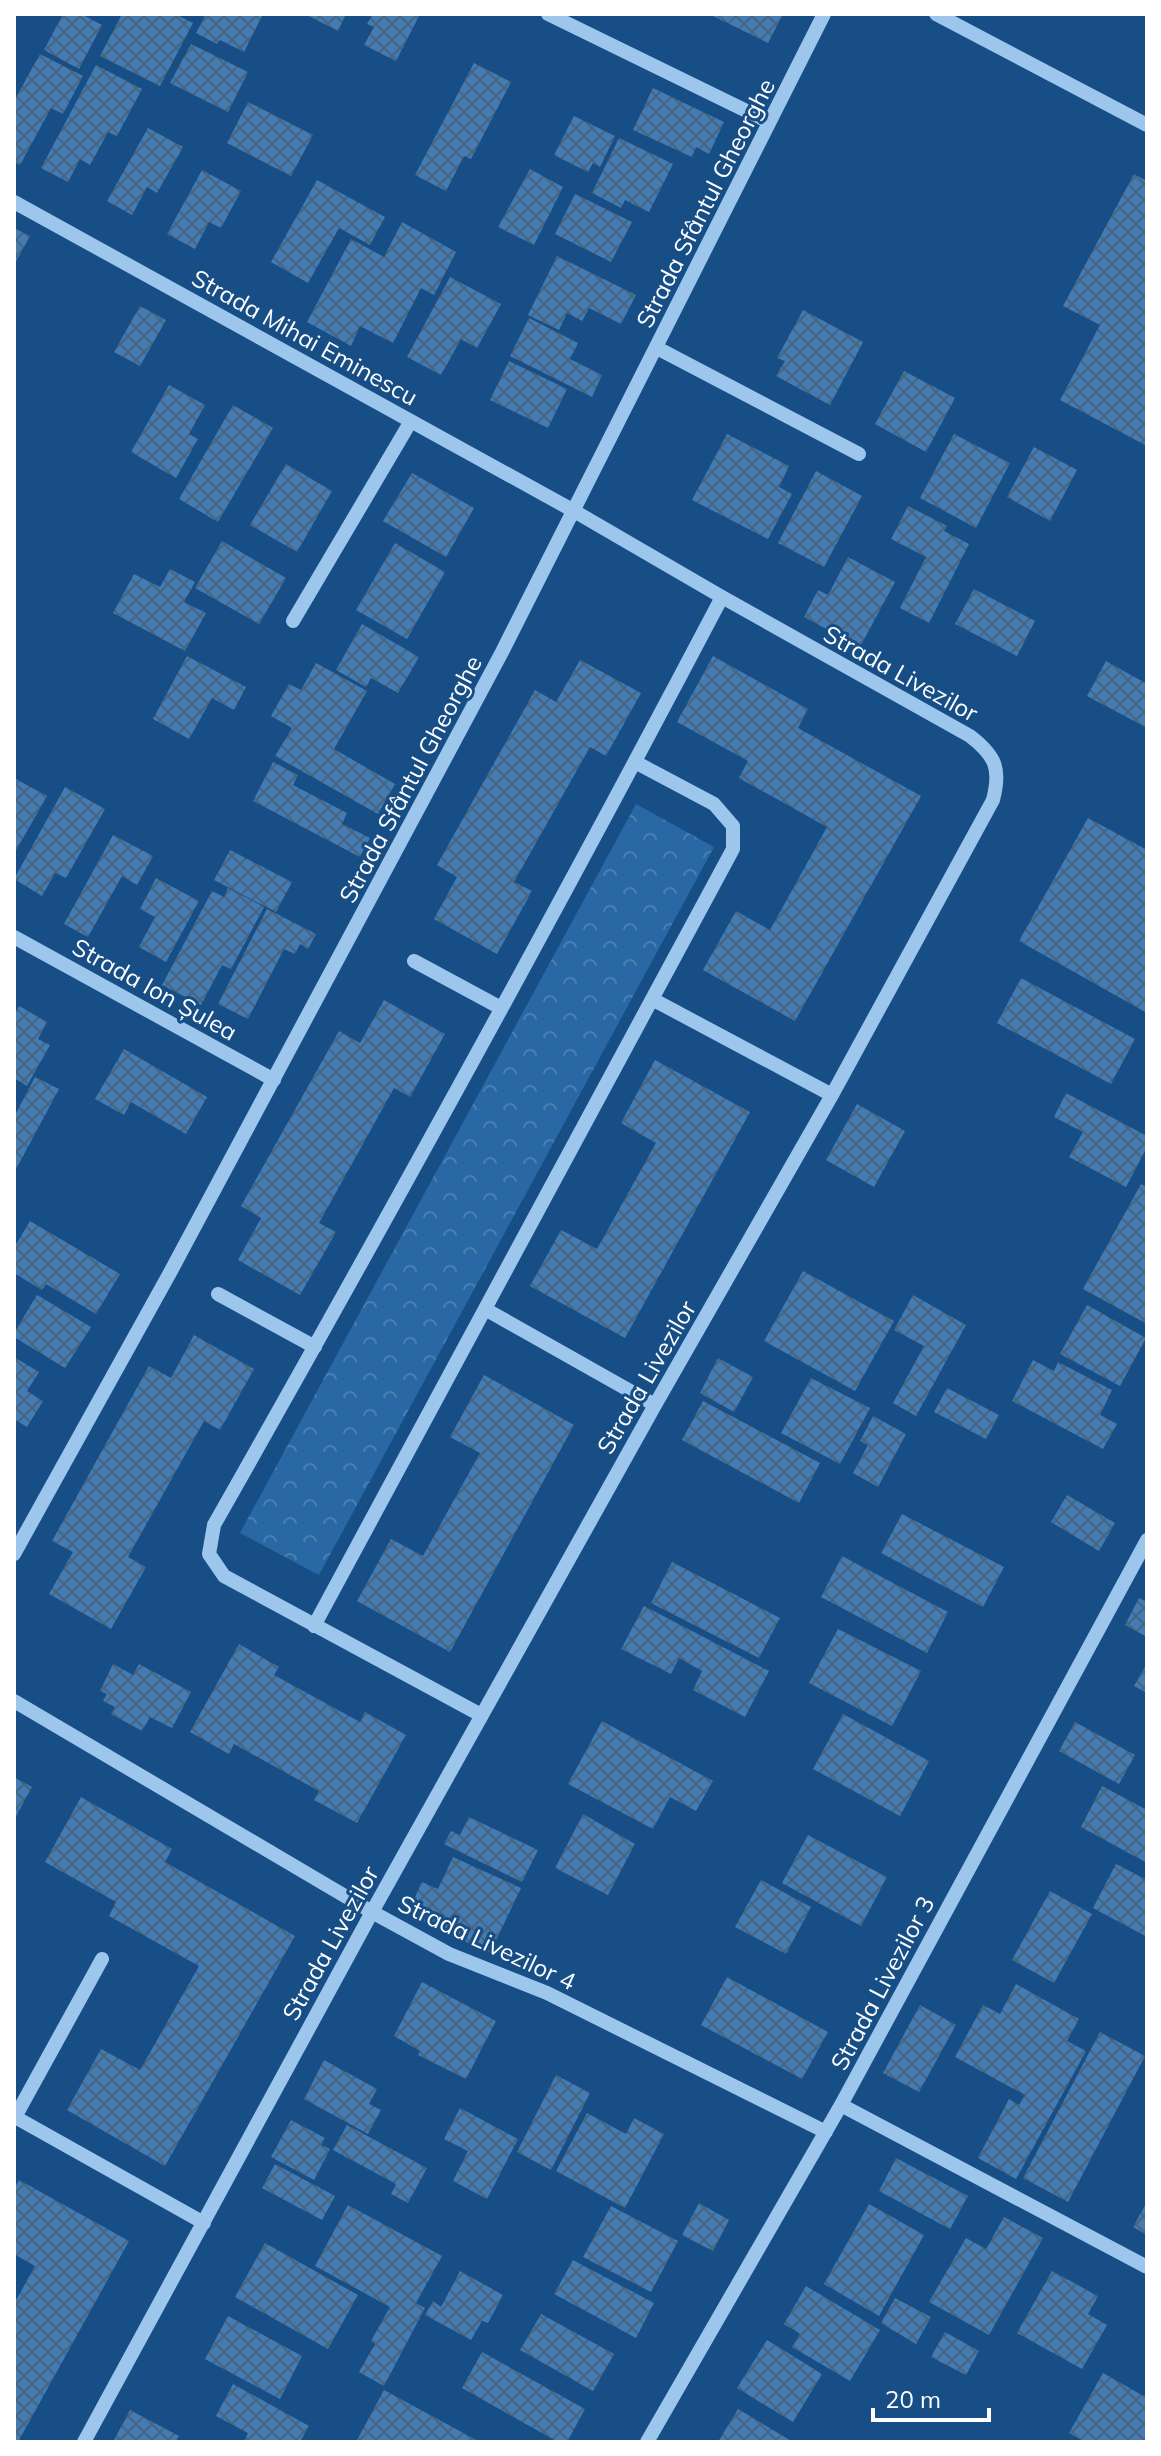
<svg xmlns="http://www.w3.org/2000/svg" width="1161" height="2456" font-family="Mulish,sans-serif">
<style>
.park{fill:url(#park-crowns)}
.building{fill:url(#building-cross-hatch)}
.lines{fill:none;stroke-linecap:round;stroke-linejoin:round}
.minor{stroke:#9dc6ed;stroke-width:14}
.labels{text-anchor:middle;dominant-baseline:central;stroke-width:6;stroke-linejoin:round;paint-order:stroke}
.street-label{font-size:24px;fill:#fff;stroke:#174e86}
</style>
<defs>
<pattern id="park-crowns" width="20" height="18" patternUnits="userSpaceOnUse" patternTransform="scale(2)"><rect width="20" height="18" fill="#2968a5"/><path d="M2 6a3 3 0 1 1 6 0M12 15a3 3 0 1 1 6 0" fill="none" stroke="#497fb2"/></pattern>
<pattern id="building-cross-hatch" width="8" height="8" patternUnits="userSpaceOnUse" patternTransform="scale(2)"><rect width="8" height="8" fill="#447bb2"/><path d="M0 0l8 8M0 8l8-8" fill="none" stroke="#48647f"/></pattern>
</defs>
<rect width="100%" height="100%" fill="#174e86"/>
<!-- park -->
<path class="park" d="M636,804L714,847L319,1575L240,1533Z"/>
<!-- building -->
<path class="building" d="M63,14H81L102,25L79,69L44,50Z
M122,14H175L193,23L160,86L100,56Z
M206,14H263L244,52L220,40L217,44L196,33Z
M305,14H346L338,31Z
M373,14H420L396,61L364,45L374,27L367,24Z
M709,14H783L768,43Z
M191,44L248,72L228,112L170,83Z
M40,54L83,76L63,114L51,108L20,165L14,162V101Z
M474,63L511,82L471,159L464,156L446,191L415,175Z
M96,65L142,89L117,136L108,132L90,165L80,159L68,182L41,168Z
M653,88L724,122L709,154L696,147L692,157L633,130Z
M248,102L313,135L291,176L227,143Z
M574,116L615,136L600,167L593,163L588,172L554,155Z
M148,128L183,147L157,193L147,187L132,215L107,201Z
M619,138L673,164L649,212L625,200L621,208L592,193Z
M530,169L563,187L534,245L498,227Z
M202,170L241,191L221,228L209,222L195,249L167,234Z
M1134,174L1147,181V446L1060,400L1100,325L1063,306Z
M317,180L385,217L370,245L339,228L308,283L271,262Z
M575,194L632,222L611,262L555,234Z
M402,222L456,252L434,295L421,288L393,343L360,326L351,346L307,322L351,239L384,257Z
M14,228L30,236L14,265Z
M557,256L636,295L621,324L589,308L582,321L567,313L559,330L528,315Z
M450,277L501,304L477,348L461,339L441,375L407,357Z
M140,306L166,320L140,366L114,352Z
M803,310L863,342L830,405L776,376L785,361L777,358Z
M529,318L578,343L570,359L602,375L592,397L510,356Z
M509,361L567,389L548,428L490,400Z
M904,371L955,398L926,452L875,424Z
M169,385L205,405L189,434L198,439L176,478L131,452Z
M233,405L273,428L218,522L179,499Z
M727,434L789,466L779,487L792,494L768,539L692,500Z
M954,434L1010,463L976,528L920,498Z
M1034,447L1077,470L1050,521L1007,497Z
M286,464L332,491L297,552L250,525Z
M816,471L862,496L824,567L778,543Z
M412,473L474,508L446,557L383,521Z
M908,506L947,526L944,531L969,544L929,623L900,608L926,557L891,539Z
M222,541L286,578L259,624L195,588Z
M395,543L445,572L407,639L356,610Z
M848,557L895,582L860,647L804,617L818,590L828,595Z
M170,569L195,582L184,602L206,613L185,651L113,613L134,574L160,587Z
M974,589L1035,621L1017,656L955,624Z
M362,624L419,657L398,693L371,678L366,687L336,670Z
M187,656L246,687L234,710L212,698L189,739L153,719Z
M713,656L808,709L798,728L921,796L795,1021L703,970L736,911L770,930L827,827L739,778L748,761L677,722Z
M580,660L641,693L606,756L590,747L514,882L532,891L497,954L434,919L457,877L437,865L535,690L556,702Z
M1106,661L1147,684V728L1087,696Z
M316,663L367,691L334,749L395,784L378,814L275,756L292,728L271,716L289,684L301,690Z
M273,762L298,775L293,785L347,813L342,824L370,838L360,857L253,801Z
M14,778L47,796L14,854Z
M65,787L105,809L66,878L55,873L42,896L14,879Z
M1088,818L1147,850V1013L1019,941Z
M113,835L153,856L137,885L122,876L88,937L64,924Z
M230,850L292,882L276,912L214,880Z
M156,878L199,901L166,962L139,947L155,917L140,909Z
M228,888L264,907L231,969L222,965L201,1005L162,985L212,891L224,897Z
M267,909L316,934L308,949L300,944L295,954L284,949L248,1019L218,1004Z
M1021,978L1135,1039L1111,1084L997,1023Z
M384,1000L445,1034L410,1097L394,1088L319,1223L336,1232L300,1295L238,1260L261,1218L241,1206L339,1031L360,1043Z
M19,1006L47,1022L38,1039L50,1045L27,1086L14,1078V1016Z
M124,1049L207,1097L186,1134L131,1102L124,1115L95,1099Z
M655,1060L750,1112L625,1338L530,1286L561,1230L597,1249L656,1143L621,1123Z
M35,1077L59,1089L14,1173V1117Z
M1066,1093L1147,1136V1147L1126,1187L1069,1157L1083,1132L1054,1117Z
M857,1104L905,1131L874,1187L826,1160Z
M1141,1184L1147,1187V1324L1083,1289Z
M30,1221L120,1274L96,1314L46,1284L42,1290L14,1273V1248Z
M803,1271L894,1321L855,1391L764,1341Z
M37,1295L91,1327L65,1368L14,1337V1333Z
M913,1295L966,1325L916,1416L893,1403L924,1346L894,1330Z
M1087,1305L1146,1338L1120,1386L1060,1354Z
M194,1335L254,1369L220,1430L204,1421L128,1557L146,1567L111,1629L49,1594L73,1552L52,1541L149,1366L171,1378Z
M14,1357L39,1372L27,1391L43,1401L27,1427L14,1419Z
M718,1358L753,1377L734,1412L700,1393Z
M1033,1360L1054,1371L1058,1362L1112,1390L1100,1415L1117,1424L1103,1449L1012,1401Z
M484,1375L574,1425L450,1652L357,1601L391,1539L423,1556L480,1453L450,1437Z
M811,1378L870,1408L840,1464L781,1433Z
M947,1388L999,1415L986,1439L934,1412Z
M703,1401L820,1463L799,1503L682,1440Z
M873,1416L906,1434L878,1487L853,1473L868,1445L860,1441Z
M1067,1495L1115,1523L1099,1551L1051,1522Z
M902,1514L1004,1567L983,1607L881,1553Z
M842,1556L948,1612L927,1653L821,1597Z
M672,1562L780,1618L759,1658L651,1603Z
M1139,1598L1147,1602V1637L1125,1625Z
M644,1606L769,1671L745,1717L693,1690L702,1671L679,1658L671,1674L621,1649Z
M838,1629L921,1671L892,1726L809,1683Z
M239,1644L279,1667L274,1675L360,1722L365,1712L406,1735L357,1823L314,1800L319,1791L234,1744L229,1754L190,1732Z
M1147,1663V1693L1134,1686Z
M113,1664L133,1675L139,1664L191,1692L172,1728L150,1717L142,1731L111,1714L115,1707L103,1701L107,1694L100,1691Z
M843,1714L929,1761L900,1816L813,1769Z
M602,1721L713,1781L696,1811L670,1797L653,1829L568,1784Z
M1075,1722L1135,1755L1119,1784L1059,1751Z
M14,1777L32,1787L14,1820Z
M1102,1786L1147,1810V1863L1081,1827Z
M81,1797L172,1849L165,1862L295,1936L165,2166L67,2110L101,2049L140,2070L199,1966L109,1916L116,1902L45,1862Z
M583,1814L635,1844L608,1895L555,1868Z
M469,1817L538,1850L522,1882L444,1844L451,1831L460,1835Z
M808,1835L887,1877L861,1926L782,1883Z
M453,1857L521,1888L490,1953L407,1914L422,1882L438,1889Z
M1116,1864L1147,1880V1937L1093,1908Z
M761,1880L811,1907L786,1954L735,1927Z
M1050,1891L1092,1914L1054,1983L1012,1960Z
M727,1977L828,2032L802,2079L701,2025Z
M422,1982L496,2021L466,2079L418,2055L420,2051L394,2036Z
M1016,1984L1079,2019L1067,2041L1086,2051L1016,2179L978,2158L1009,2099L1019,2105L1025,2095L955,2057L983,2005L1000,2014Z
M920,2005L956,2025L919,2092L883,2073Z
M1100,2032L1145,2056L1068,2202L1023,2178Z
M324,2060L377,2089L369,2104L381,2110L368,2134L304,2099Z
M556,2075L590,2093L551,2170L517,2152Z
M460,2108L518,2139L487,2199L453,2181L468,2151L444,2139Z
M587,2113L626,2134L634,2118L664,2134L625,2208L556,2171Z
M291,2120L325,2138L321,2145L330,2149L314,2180L271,2157Z
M347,2125L427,2168L408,2203L391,2194L396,2184L333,2150Z
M896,2158L968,2196L950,2229L879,2191Z
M275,2164L335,2196L322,2220L262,2188Z
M19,2180L129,2241L18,2442H14V2304L35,2266L14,2254V2189Z
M1147,2202V2235L1133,2227Z
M699,2203L729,2220L713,2251L682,2235Z
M869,2204L924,2235L879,2316L824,2284Z
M348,2205L442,2256L416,2303L425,2308L384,2386L359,2372L375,2344L371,2341L390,2307L315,2266Z
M611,2206L678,2241L651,2292L583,2257Z
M1004,2217L1043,2238L989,2335L929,2302L966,2238L986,2249Z
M265,2243L358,2295L328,2349L235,2297Z
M573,2260L654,2303L636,2338L554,2294Z
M460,2271L503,2295L488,2323L482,2321L471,2340L425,2315L433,2301L441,2307Z
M1052,2271L1098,2296L1088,2314L1107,2325L1082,2369L1017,2333Z
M806,2286L880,2330L850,2381L792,2347L800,2334L784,2324Z
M895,2298L931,2317L916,2344L881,2323Z
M541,2314L614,2354L593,2391L520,2350Z
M228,2316L302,2356L280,2399L205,2359Z
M945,2332L979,2351L966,2375L931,2357Z
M767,2340L822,2374L793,2422L737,2388Z
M482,2352L585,2409L567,2442H558L462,2388Z
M1103,2373L1147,2398V2442H1085L1069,2433Z
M233,2384L309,2426L300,2442H244L248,2433L216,2416Z
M384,2390L480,2442H356Z
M738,2409L793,2442H718Z
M130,2410L179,2436L175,2442H113Z"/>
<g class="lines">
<!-- minor -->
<path class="minor" d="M548,14L769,122
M936,14L1147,125
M14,202L574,511L722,597L970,736C996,756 1001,769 993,800L832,1095L655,1405L372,1912L84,2442
M657,348L859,454
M293,621L411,421
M14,937L274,1080
M414,961L501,1008
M652,999L832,1095
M218,1294L315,1347
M485,1309L655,1405
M14,1554L172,1269L502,652L824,14
M314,1626L733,849V826L714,804L635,762
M14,1701L372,1912L449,1954L547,1993L826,2132
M481,1715L224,1576L209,1554L214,1525C388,1218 558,909 722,597
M841,2105L1147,2267
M15,2117L204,2223
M14,2119L102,1959
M647,2442L841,2105L1147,1540"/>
</g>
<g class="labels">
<!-- street labels -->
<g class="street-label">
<text transform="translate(705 203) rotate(-63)">Strada Sfântul Gheorghe</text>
<text transform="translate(305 337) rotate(29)">Strada Mihai Eminescu</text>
<text transform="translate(901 673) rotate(29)">Strada Livezilor</text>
<text transform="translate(410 779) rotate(-62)">Strada Sfântul Gheorghe</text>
<text transform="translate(155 989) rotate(29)">Strada Ion Șulea</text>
<text transform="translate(646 1377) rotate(-60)">Strada Livezilor</text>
<text transform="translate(487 1942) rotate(25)">Strada Livezilor 4</text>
<text transform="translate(330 1943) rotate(-61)">Strada Livezilor</text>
<text transform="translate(882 1983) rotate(-62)">Strada Livezilor 3</text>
</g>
</g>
<!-- border -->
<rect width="1161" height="2456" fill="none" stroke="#ffffff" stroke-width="32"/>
<!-- scale -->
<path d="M873 2408v12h116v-12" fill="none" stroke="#ffffff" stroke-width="4"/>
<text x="885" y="2408" font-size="24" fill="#ffffff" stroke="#174e86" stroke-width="6" paint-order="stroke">20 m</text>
</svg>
